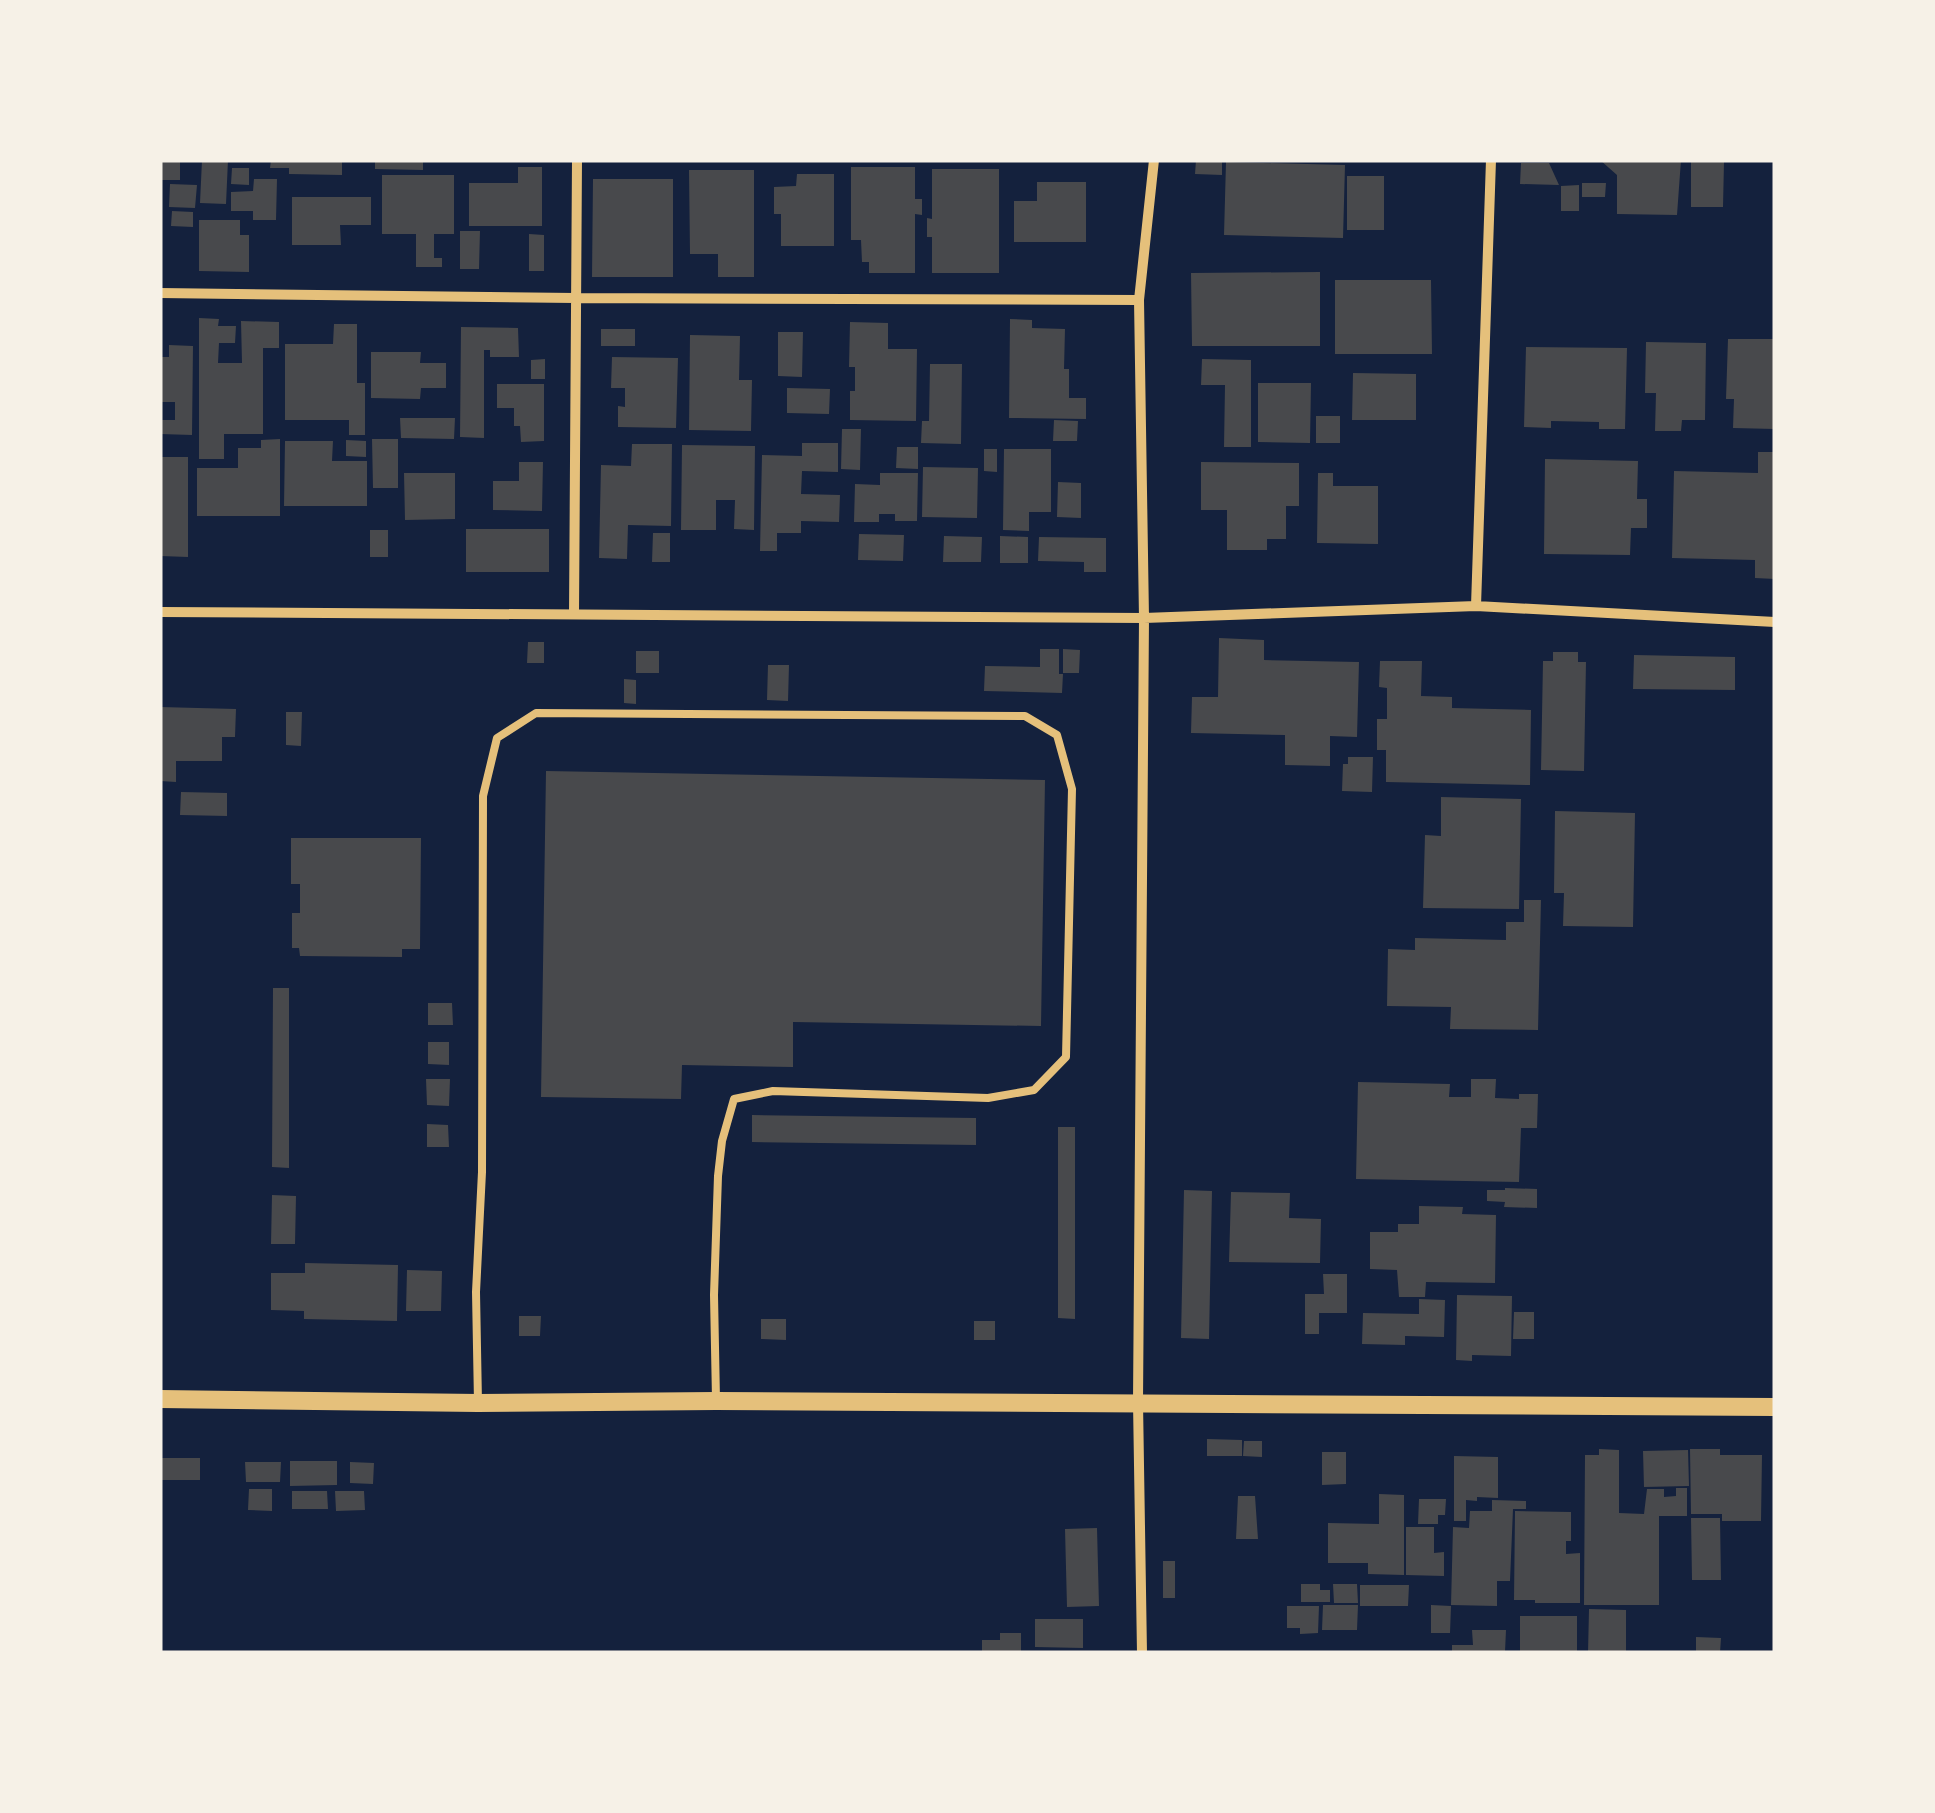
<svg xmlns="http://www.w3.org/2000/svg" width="1935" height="1813" font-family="'Public Sans',sans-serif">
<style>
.building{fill:#48494c}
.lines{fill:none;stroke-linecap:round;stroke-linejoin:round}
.service{stroke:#e5c07b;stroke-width:8}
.minor{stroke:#e5c07b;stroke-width:10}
.tertiary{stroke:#e5c07b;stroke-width:18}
</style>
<rect width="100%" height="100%" fill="#14213d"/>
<!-- building -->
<path class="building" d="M160,160H180V180H160Z
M202,160H228L226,204L200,203Z
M271,160H342V175L289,174V168H270Z
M375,160H423V170L375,169Z
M1196,160H1222V175L1195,174Z
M1600,160H1681L1677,215L1617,214V175Z
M1226,162L1345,165L1343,238L1224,235Z
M1691,162H1724L1723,207H1691Z
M1521,163H1549L1559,185L1520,184Z
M518,167H542V226H469V183H518Z
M851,167H915V199H922V215L915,214V273H869V262H862L861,240H851Z
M232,168H249V185L231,184Z
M932,169H999V273H932V237H927V218L932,219Z
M689,170H754V277H718V254H690Z
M797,174H834V246H781V214H774V187L796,186Z
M382,175H454V234H434V258H442V267H416V234H382Z
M1347,176H1384V230H1347Z
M254,179H277L276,220H253V211H231V192L253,191Z
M593,179H673V277H592Z
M1037,182H1086V242H1014V201H1037Z
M1582,183H1606L1605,197H1582Z
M170,184L197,185L195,208L169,207Z
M1579,185V211H1561V186Z
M292,197H371V225H340L341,245H292Z
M172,211L193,212V227L171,226Z
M199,220H240V235H249V272L199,271Z
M460,231H480L479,269H460Z
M529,234L544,235V271H529Z
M1320,272V346H1192L1191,273Z
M1335,280H1431L1432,354H1335Z
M199,318L219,319L218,326H236L235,343H219L218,363H242L241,321L279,322V348H263V434H224V459H199Z
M1010,319L1032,320V328L1065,329L1064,369H1069V398H1086V419L1009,418Z
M850,322L888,323V349H917L916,421L850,420V391H855V367H849Z
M334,324H357V383H365V435H349V420H285V344H333Z
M461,327L518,328L519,357H490V350H484V438L460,437Z
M601,329H635V346H601Z
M778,332H803L802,377L778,376Z
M690,335L740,336L739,380H752L751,431L689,430Z
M1728,339H1775V429L1733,428L1734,399H1726Z
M1646,342L1706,343L1705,420H1682L1681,431H1655L1656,393H1645Z
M169,345L193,346L192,435L160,434V420H175V402H160V357H169Z
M1526,347L1627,348L1625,429H1599V422L1551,421V428L1524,427Z
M371,352H421L420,363H446V388H421L420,399L371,398Z
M612,357L678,358L676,428L618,427V406L625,407V388H611Z
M545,359V379H531V360Z
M1202,359L1251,360V447H1224L1225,385H1201Z
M930,364H962L961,444L921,443L922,421H929Z
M1353,373L1416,374V420H1352Z
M1258,383H1311L1310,443L1258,442Z
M497,384H544V441L521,442L520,426H514V408H497Z
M787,388L830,389L829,414L787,413Z
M1316,416H1340V443H1316Z
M400,418H455L454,439L401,438Z
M1054,420L1078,421L1077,441H1053Z
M842,429H861L860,470L841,469Z
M280,439V516H197V468H238V448H261V440Z
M372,439H398V488H373Z
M346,440L366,441V457L346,456Z
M285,441H333L332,461H367V506H284Z
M802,443H838V472L802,471L801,494L840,495L839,522L801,521V533H777V551H760L762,455L802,456Z
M632,444H672L671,526L628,525L627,559L599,558L601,465L631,466Z
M682,445L755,446L754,530L734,529L735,500H716V530H681Z
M897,447H918V469L896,468Z
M984,449H997V472L984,471Z
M1004,449H1051V512H1029V531L1003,530Z
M1758,452H1775V579L1755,578V560L1672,558L1674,471L1758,473Z
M160,457H188V557L160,556Z
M1545,459L1638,461L1637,499H1647V528H1631L1630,555L1544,554Z
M519,462H543L542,511L493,510V481H519Z
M1201,462L1299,463V506H1286V539H1267V550H1227V510H1201Z
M923,467L978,468L977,518L922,517Z
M404,473H455V519L405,520Z
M880,473H918L917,521H895V514H879V522H854L855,484L880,485Z
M1318,473H1333V486H1378V544L1317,543Z
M1058,482L1081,483V518L1057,517Z
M466,529H549V572H466Z
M370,530H388V557H370Z
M653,533H670V562H652Z
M859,534L904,535L903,561L858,560Z
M944,536L982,537L981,562H943Z
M1000,536L1028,537V563H1000Z
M1039,537L1106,538V572H1084V562L1038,561Z
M1219,638L1264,640V660L1359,662L1357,737L1330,736V766L1285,765V735L1191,733L1192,697H1218Z
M528,642H544V663H527Z
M1040,649H1059V674H1063L1062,693L984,691L985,666L1040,667Z
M1063,649L1080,650L1079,673H1063Z
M636,651H659V673H636Z
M1553,652H1578V662H1586L1584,771L1541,770L1543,661H1553Z
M1634,655L1735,657V690L1633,689Z
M1380,661H1422L1421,696L1452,697V708L1531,710L1530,785L1386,782V750H1377V719H1387V688L1379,687Z
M768,665H789L788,701L767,700Z
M624,679L636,680V704L624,703Z
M160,707L236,709L235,737H222V761H176V782L160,781Z
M286,712H302L301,746L286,745Z
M1348,757H1373L1372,792L1342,791L1343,764H1348Z
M546,771L1045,780L1041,1026L793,1022V1067L682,1065L681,1099L541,1097Z
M181,792L227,793V816L180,815Z
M1441,797L1521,799L1519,909L1423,908L1425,835L1441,836Z
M1555,811L1635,813L1633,927L1563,926L1564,893H1554Z
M291,838H421L420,949H402V957L300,956L299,948H292V913H300V884H291Z
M1524,900H1541L1538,1030L1450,1029L1451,1007L1387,1006L1388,949L1415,950V938L1506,940V922H1524Z
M273,988H289V1168L272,1167Z
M428,1003H452L453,1025H428Z
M428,1042H449V1065L428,1064Z
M426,1079H450L449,1106L427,1105Z
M1471,1079H1496L1495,1098L1519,1099V1094H1538L1537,1128H1521L1519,1182L1356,1179L1358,1082L1450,1084L1449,1097H1471Z
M752,1115L976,1118V1145L752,1142Z
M427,1124L448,1125L449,1147H427Z
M1058,1127H1075V1319L1058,1318Z
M1505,1188L1537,1189V1208L1504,1207L1505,1202L1487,1201V1190H1505Z
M1184,1190L1212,1191L1209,1339L1181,1338Z
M1231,1192L1290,1193L1289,1218L1321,1219L1320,1263L1229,1262Z
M272,1195L296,1196L295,1244H271Z
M1419,1206L1463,1207L1462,1214L1496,1215L1495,1283L1426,1282L1425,1297H1399L1397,1270L1370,1269V1232H1398V1224H1419Z
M305,1263L398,1265L397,1321L304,1319V1311L271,1310V1273H305Z
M407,1270L442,1271L441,1311H406Z
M1323,1274H1347V1313H1319V1334H1305V1294H1324Z
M1457,1295L1512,1296L1511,1356L1472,1355V1361L1456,1360Z
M1419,1299L1445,1300L1444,1337L1405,1336V1345L1362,1344L1363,1313L1419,1314Z
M1514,1312H1534V1339H1513Z
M519,1316H541L540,1336H519Z
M761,1319H786V1340L761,1339Z
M974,1321H995V1340H974Z
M1207,1439L1242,1440V1456H1207Z
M1244,1441H1262V1457L1243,1456Z
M1599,1449L1619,1450V1513L1644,1514L1647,1489H1664V1497L1676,1496V1488H1687V1516H1659V1605H1584L1585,1455H1599Z
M1690,1449H1720V1455H1762L1761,1521H1722V1514H1691Z
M1688,1450L1689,1486L1644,1487L1643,1451Z
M1322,1452H1346V1484L1322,1485Z
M1454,1456L1498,1457V1498L1477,1497V1501L1466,1500V1521H1454Z
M162,1458H200V1480H162Z
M290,1461H337V1485L290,1486Z
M245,1462H281L280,1482H246Z
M350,1462L374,1463L373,1484L350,1483Z
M249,1489H272V1511L248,1510Z
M292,1491H327L328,1509H292Z
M335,1491H364L365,1510L336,1511Z
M1379,1494L1404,1495V1575L1368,1574V1563H1328V1523L1379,1524Z
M1238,1496H1255L1258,1539H1236Z
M1419,1499H1446L1445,1515H1438V1524H1418Z
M1492,1500L1526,1501V1509H1513L1510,1581H1497V1606L1451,1605L1453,1527L1469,1528L1470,1511H1492Z
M1515,1511L1571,1512V1541H1566V1554L1580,1553V1603H1535V1600H1514Z
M1691,1518H1720L1721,1580H1692Z
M1406,1527H1434V1553L1444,1552V1576L1406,1575Z
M1097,1528L1099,1606L1067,1607L1065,1529Z
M1163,1561H1175V1598H1163Z
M1301,1584H1320V1590H1330V1602H1301Z
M1333,1584H1357L1358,1603H1334Z
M1360,1585H1409L1408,1606H1360Z
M1323,1605H1358L1357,1630H1322Z
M1431,1605L1451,1606L1450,1633H1431Z
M1287,1606H1319L1318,1633L1300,1634V1628H1287Z
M1589,1609L1626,1610V1653H1588Z
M1520,1616H1577V1653H1520Z
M1035,1619H1083V1648L1035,1647Z
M1472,1630H1506L1505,1652L1452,1653V1645H1473Z
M1000,1633H1021V1653H982V1640H1000Z
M1696,1637L1721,1638L1720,1653H1696Z"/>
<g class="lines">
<!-- service -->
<path class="service" d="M478,1403L476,1292L482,1172L483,796L497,738L536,713L1025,716L1057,735L1072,789L1066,1057L1034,1090L988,1098L773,1091L734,1099L722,1141L718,1176L714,1295L716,1400"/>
<!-- minor -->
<path class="minor" d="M160,293L575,298L1139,300
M1476,606L1491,160
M160,612L1144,618L1476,606L1775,622
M574,614L577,160
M1142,1653L1138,1402L1144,618L1139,300L1154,160"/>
<!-- tertiary -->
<path class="tertiary" d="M160,1399L478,1403L716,1401L1775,1407"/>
</g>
<!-- border -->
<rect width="1935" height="1813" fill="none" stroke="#f6f1e7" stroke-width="325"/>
</svg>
